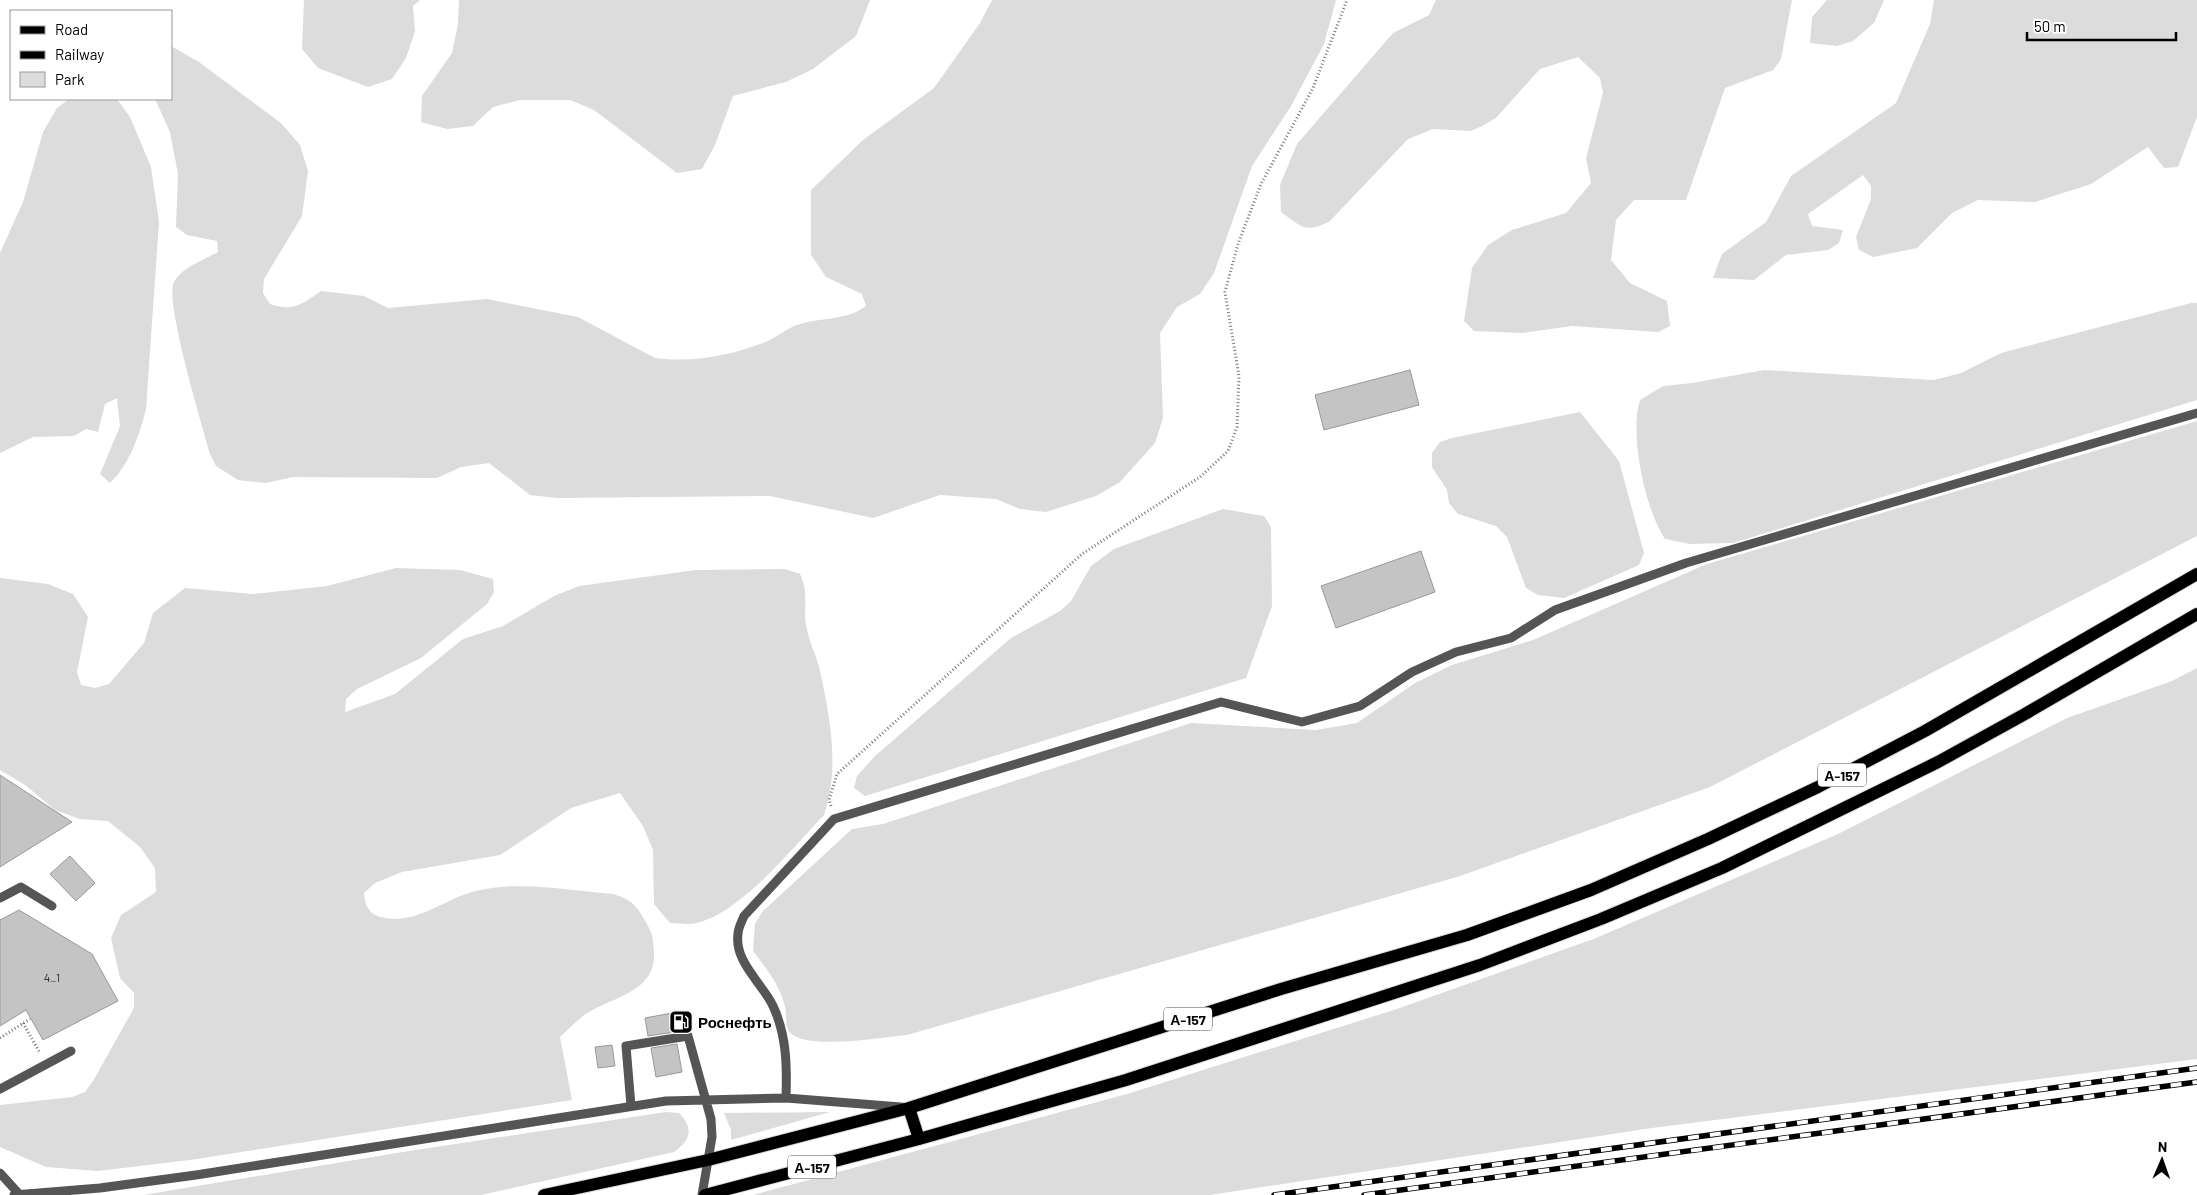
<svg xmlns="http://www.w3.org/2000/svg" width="2197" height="1195" font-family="Barlow,sans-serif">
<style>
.green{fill:#dcdcdc}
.building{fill:#c4c4c4;stroke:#999}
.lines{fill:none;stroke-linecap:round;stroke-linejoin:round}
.primary-casing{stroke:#dbdbdb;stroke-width:14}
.path{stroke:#777;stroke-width:3;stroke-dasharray:1 2.5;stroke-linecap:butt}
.lane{stroke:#555;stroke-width:9}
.primary{stroke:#000;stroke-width:12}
.rail-casing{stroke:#000;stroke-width:5.5}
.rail{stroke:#fff;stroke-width:4;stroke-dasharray:11;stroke-linecap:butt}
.labels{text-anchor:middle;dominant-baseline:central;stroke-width:4;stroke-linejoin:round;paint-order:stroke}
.number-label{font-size:12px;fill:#313131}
.shield{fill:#fff;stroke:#4c4c4c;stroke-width:1}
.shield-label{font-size:14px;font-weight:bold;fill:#000}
.poi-label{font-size:15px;font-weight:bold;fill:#000;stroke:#fff;text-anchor:start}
</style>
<rect width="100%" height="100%" fill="#fff"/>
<!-- green -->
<path class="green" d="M304,0H420L413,6L415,31L406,58L392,79L368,87L318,68L302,49Z
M459,0H870L856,36L813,69L786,82L733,96L715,145L702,169L677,173L594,110L570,100H520L493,107L473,126L447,129L421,122L422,96L452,53L458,24Z
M992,0H1336L1324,44L1291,106L1252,166L1214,273L1200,294L1177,307L1160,333L1163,418L1155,443L1120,482L1096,496L1046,512L1020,509L996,499L940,495L873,518L770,496L557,498L530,495L489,463L461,467L437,478L293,477L266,483L238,480L216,466L210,454C203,428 164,300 174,282C182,267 204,260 218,252L217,241L187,235L176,227L178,174L170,132L155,99H171V46L199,62L281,123L300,145L308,171L302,216L264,279L263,293L270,304C294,312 302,304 321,291L364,296L388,308L487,299L578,317L655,358C691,363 729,356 763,343C775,339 785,329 797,325C820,317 846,321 866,306L862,294L826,277L811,255V190L863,140L934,88L980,23Z
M1436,0H1792L1781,59L1773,70L1725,88L1686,200H1634L1616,220L1611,260L1630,283L1667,301L1670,326L1658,332L1572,326L1523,333L1474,331L1464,321L1472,268L1488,245L1512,230L1566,213L1591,183L1586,158L1603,93L1600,78L1578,57L1540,69L1496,118L1484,125L1471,131L1433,129L1408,139L1330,221C1305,234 1302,227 1281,212L1280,185L1297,144L1393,33L1429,15Z
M1827,0H1884L1874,23L1853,41L1837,46L1810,43L1812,17Z
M1934,0H2197V117L2178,167L2164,168L2148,147L2091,184L2035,202L1978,200L1952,213L1917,248L1873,257L1859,250L1856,237L1871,199V186L1863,175L1808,214L1812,226L1843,230L1839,243L1828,250L1786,255L1754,280L1713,278L1722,254L1766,222L1791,176L1896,103L1930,24Z
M69,99H117L130,117L151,167L159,222L146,409C139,436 130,464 110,483L100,474L120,426L117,398L105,404L98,432L86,429L74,436L33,437L0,453V253L23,202L43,132L57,108Z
M2191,303H2197V400L1733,543L1690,544L1665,539C1645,509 1629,434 1640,400L1663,386L1692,383L1764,370L1934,380L1961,373L2001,353Z
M1580,412L1619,461L1644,553L1639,565L1564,598L1538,595L1526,588L1507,537L1496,526L1458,514L1449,503L1447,490L1432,467V453L1440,442L1452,438Z
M2197,421V536L1710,787L1460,876L907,1035C884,1037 800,1052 788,1030C785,1023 787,1013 785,1007C780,985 766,968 753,951L755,924L762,912L852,829L883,824L1191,723L1316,730L1357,723L1415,683L1452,665L1533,640L1707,564Z
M1223,509L1264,516L1271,527L1272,606L1246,678L865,796L854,788L857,776L875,756L1011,638L1060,611L1071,601L1091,566L1114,549Z
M396,568L460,570L493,579L494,592L487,604L421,658L357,689L346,699L345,712L395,694L463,639L503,626L554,596L579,586L696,570L785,569L800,574C810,595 802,610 807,630C810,644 817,657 820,671C830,717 840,769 824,815C792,848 742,912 697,923C689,925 678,923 670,923L654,904L653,850L643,826L620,793L571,808L500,855L402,872L375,883L364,893C365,907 370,916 386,918C419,924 448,896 480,890C523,881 570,891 613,894C634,900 638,908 648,926C653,934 653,942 654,951C657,994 609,997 583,1016C575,1022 568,1030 560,1037L572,1100L190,1160L98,1171L46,1167L0,1147V1105L72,1097L85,1092L93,1081L134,1008V993L120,978L111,938L121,915L156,892L155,868L140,847L108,821L80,819L55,810L25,785L0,770V578L48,584L73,594L88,617L77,672L81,685L95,688L109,684L144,643L153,613L185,588L253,594L327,586Z
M2197,668V1059L1652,1128L1210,1195H753L1127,1094L1397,1009L1596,938L1838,834L2067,718L2172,681Z
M666,1112L679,1113C694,1128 691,1140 674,1152L481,1195H143L409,1151Z
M830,1112L731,1140V1130L724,1113Z"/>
<!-- building -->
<path class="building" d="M1410,370L1419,405L1324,430L1315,395Z
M1421,551L1435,592L1336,628L1321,586Z
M0,775L72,822L0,867Z
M70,856L95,883L76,901L50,874Z
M19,910L92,954L118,1001L43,1040L26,1010L0,1026V920Z
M672,1013L675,1032L648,1036L645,1018Z
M677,1044L682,1072L656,1077L651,1048Z
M612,1045L615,1066L598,1068L595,1047Z"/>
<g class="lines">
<!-- primary casing -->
<g class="primary-casing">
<path id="primary" d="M909,1108L919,1139
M544,1195L708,1160L909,1108L1281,989L1467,935L1591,890L1708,839L1818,787L1925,731L2197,574
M705,1195L919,1139L1126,1080L1480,965L1601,919L1722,868L1938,762L2025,714L2197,614"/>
</g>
<!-- path -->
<path class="path" d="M831,806L829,800L837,774L1082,554L1200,477L1228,451L1237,427L1239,376L1225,292L1238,244L1261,184L1313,88L1347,0
M23,1023L40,1053
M0,1038L30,1019"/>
<!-- lane -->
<path class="lane" d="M0,898L21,887L52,906
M0,1089L71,1051
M786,1098C787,1067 787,1036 773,1006C763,984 734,962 738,934C738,928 742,921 744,916L834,819L1221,702L1302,722L1360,706L1412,672L1456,652L1511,638L1555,610L1686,563L2197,413
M631,1106L626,1046L688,1036L711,1119L712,1137L702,1195
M0,1173L19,1194
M14,1195L100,1188L196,1175L666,1101L786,1098L901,1107"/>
<!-- primary -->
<use href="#primary" class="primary"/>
<!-- rail casing -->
<g class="rail-casing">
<path id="rail" d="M1274,1195L2197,1068
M1364,1195L2197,1082"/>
</g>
<!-- rail -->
<use href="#rail" class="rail"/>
</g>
<!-- icons -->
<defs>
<g id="fuel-square" transform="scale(1.25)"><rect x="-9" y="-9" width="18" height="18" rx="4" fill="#000" stroke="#fff"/><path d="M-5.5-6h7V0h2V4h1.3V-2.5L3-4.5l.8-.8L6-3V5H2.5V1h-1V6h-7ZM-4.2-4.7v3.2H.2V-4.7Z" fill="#fff"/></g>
</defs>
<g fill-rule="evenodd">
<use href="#fuel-square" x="681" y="1022"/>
</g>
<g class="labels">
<!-- number labels -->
<g class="number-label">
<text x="52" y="977">4_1</text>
</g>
<!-- shield labels -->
<g class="shield">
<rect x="1818" y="763.5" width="48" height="23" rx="4"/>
<rect x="1164" y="1007.5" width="48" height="23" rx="4"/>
<rect x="788" y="1155.5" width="48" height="23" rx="4"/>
</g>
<g class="shield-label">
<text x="1842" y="775">А-157</text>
<text x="1188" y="1019">А-157</text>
<text x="812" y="1167">А-157</text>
</g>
<!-- poi labels -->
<g class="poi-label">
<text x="698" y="1022">Роснефть</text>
</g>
</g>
<!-- legend -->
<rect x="10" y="10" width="162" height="90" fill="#ffffff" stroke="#999999"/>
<rect x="20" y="26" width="25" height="8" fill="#000000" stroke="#999999"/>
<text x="55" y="35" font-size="15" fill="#000000">Road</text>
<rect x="20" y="51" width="25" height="8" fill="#000000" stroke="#999999"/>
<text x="55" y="60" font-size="15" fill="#000000">Railway</text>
<rect x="20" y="72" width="25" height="15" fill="#dcdcdc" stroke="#999999"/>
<text x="55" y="85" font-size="15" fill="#000000">Park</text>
<!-- north arrow -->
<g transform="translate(2162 1160) rotate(2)" stroke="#ffffff" stroke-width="4" paint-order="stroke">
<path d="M0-4L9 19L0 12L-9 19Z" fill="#000000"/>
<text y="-8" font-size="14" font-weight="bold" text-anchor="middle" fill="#000000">N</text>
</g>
<!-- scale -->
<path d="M2027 32v8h149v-8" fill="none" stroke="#000000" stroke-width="2.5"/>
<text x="2034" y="32" font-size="15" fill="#000000" stroke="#ffffff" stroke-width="4" paint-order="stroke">50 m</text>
</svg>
